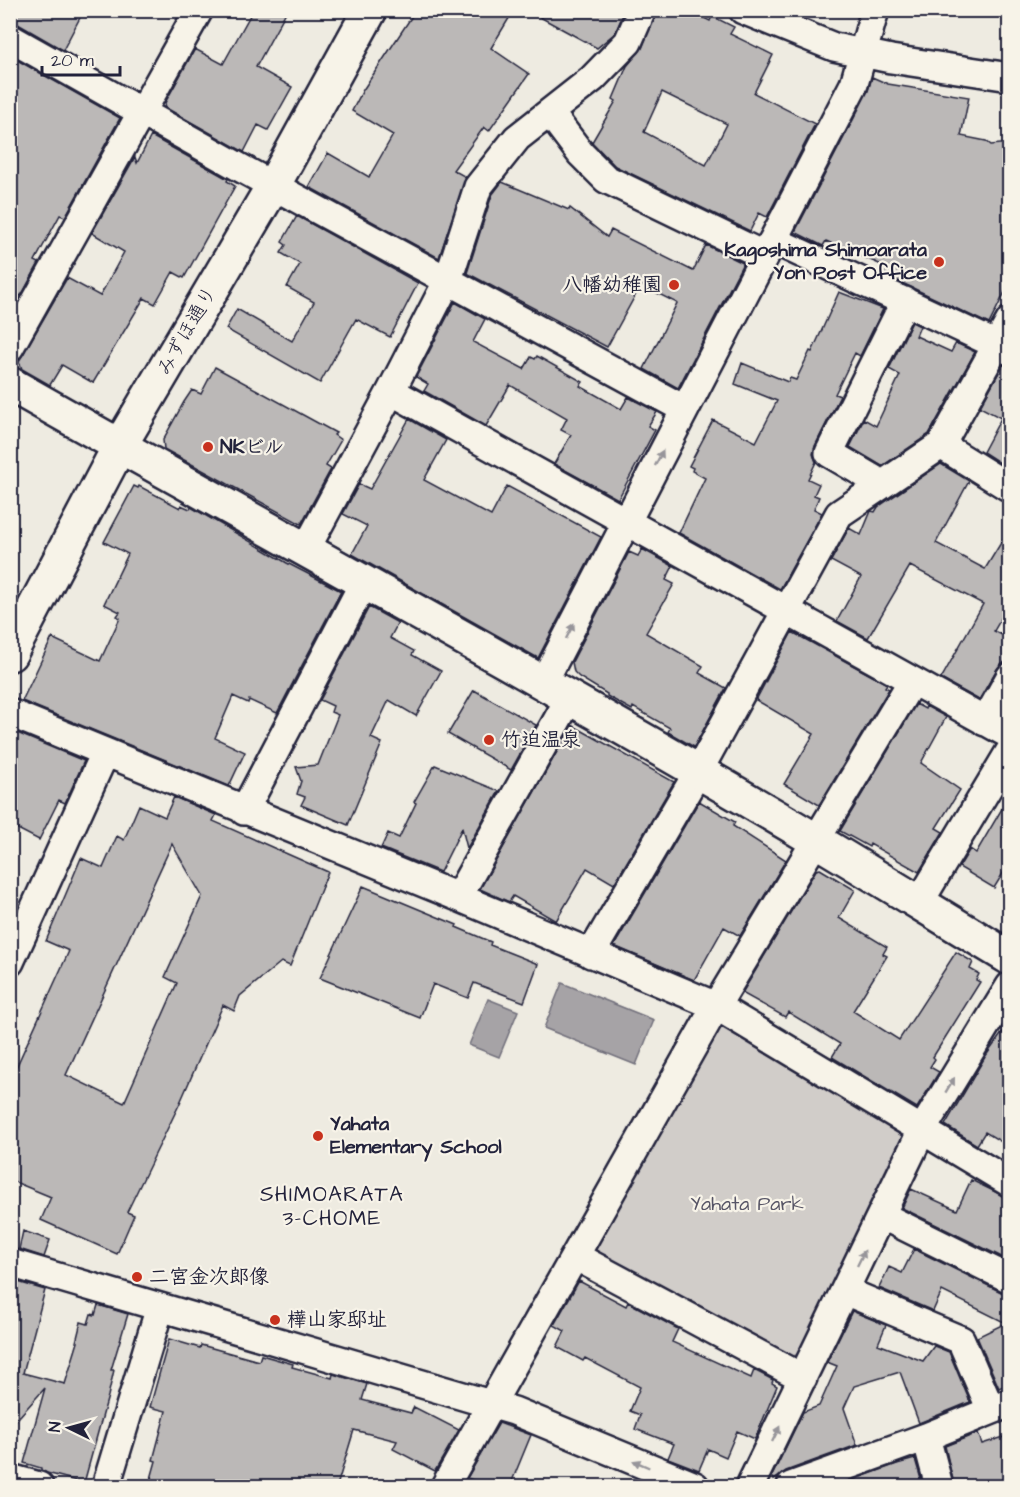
<svg xmlns="http://www.w3.org/2000/svg" width="1020" height="1497" font-family="'Architects Daughter','Klee One',sans-serif">
<style>
.green{fill:#d1cdc9;stroke:#7a7882;stroke-width:1.5}
.water{fill:#a6a3a6;stroke:#716f7b;stroke-width:1.5}
.building{fill:#bbb8b7;stroke:#22223b;stroke-width:1.5;fill-rule:evenodd}
.lines{fill:none;stroke-linecap:round;stroke-linejoin:round}
.minor-casing{stroke:#22223b;stroke-width:32}
.tertiary-casing{stroke:#22223b;stroke-width:38}
.minor{stroke:#f7f3e8;stroke-width:27}
.tertiary{stroke:#f7f3e8;stroke-width:33}
.oneway{fill:#97959a}
.poi-dot{fill:#c8321e;stroke:#f7f3e8;stroke-width:2}
.labels{text-anchor:middle;dominant-baseline:central;stroke-width:4.5;stroke-linejoin:round;paint-order:stroke}
.poi-label{font-size:20px;font-weight:bold;fill:#22223b;stroke:#f7f3e8;text-anchor:start}
.street-label{font-size:20px;fill:#22223b;stroke:#f7f3e8}
.park-label{font-size:20px;fill:#575566;stroke:#f7f3e8}
.neighbourhood-label{font-size:21px;letter-spacing:1.5px;fill:#22223b;stroke:#f7f3e8}
</style>
<rect width="100%" height="100%" fill="#eeebe1"/>
<filter id="ink" filterUnits="userSpaceOnUse"><feTurbulence type="fractalNoise" baseFrequency=".0167" numOctaves="2"/><feDisplacementMap in="SourceGraphic" scale="12" xChannelSelector="R" yChannelSelector="G"/><feConvolveMatrix kernelMatrix="1 2 1 2 8 2 1 2 1" color-interpolation-filters="sRGB"/></filter>
<g filter="url(#ink)">
<!-- green -->
<path class="green" d="M729,1027L902,1133L904,1143L798,1355L785,1357L596,1256L594,1249L715,1028Z"/>
<!-- water -->
<path class="water" d="M562,983L654,1020L636,1065L544,1028Z
M488,999L518,1011L499,1057L469,1045Z"/>
<!-- building -->
<path class="building" d="M10,10H84L63,50L18,24L10,22Z
M253,10H287L256,67L292,87L268,130L258,125L244,152L166,108L165,103L195,49L223,64Z
M416,10H514L491,48L529,74L489,131L484,127L453,170L466,177L439,258L309,187L328,153L369,177L393,135L352,111L363,90Z
M527,10H625L615,33L597,48Z
M657,10H695L694,13L710,21L712,16L734,27L730,34L773,55L754,93L815,124L767,217L759,213L750,231L615,166L592,142L616,101L613,99L627,66L642,48ZM662,92L727,124L706,165L644,132Z
M10,56L120,118L65,217L60,215L35,261L39,263L21,296L10,290Z
M872,77L888,84L969,97L961,136L986,141L991,145L1010,143V282L989,324L881,273L884,266L826,241L823,246L795,232L868,91Z
M151,136L228,179L227,181L235,186L184,278L173,272L155,304L144,298L93,383L62,365L50,385L22,369L19,361L67,278L100,296L124,252L92,233L135,157L137,163Z
M502,182L569,210L570,208L607,237L611,230L693,271L706,245L743,263L678,388L644,369L677,303L641,285L607,347L467,273L492,195Z
M297,216L418,283L390,337L356,319L320,383L226,329L237,309L292,341L314,302L287,287L300,264L281,253L286,245L282,242Z
M839,292L883,309L860,356L855,353L835,394L840,396L815,446L813,454L816,462L808,479L819,484L814,495L819,497L814,509L822,513L780,589L679,533L705,478L692,471L693,468L689,466L713,420L756,442L777,401L735,384L742,363L788,382L790,378L796,380L810,351L812,352Z
M455,302L485,319L473,342L524,369L531,357L535,359L537,356L583,382L580,386L621,409L628,397L657,412L648,426L655,430L618,499L554,464L571,435L561,430L567,418L510,385L486,426L424,391L428,384L416,377Z
M912,322L920,326L916,336L951,352L956,343L975,352L929,434L882,466L850,447L864,419L876,426L900,375L889,369Z
M1003,365L1010,366V445L1000,463L983,452L1001,418L980,407Z
M215,367L336,433L334,435L341,440L326,466L331,469L301,524L164,449L163,440L184,402L192,390L201,394Z
M409,419L446,440L424,480L491,516L507,486L601,537L538,658L352,554L367,526L343,514L359,484L370,489Z
M941,464L969,481L936,543L985,569L1010,528V603L994,631L1010,639V661L1002,663L997,669L979,700L941,679L983,604L910,566L868,638L837,621L861,577L831,561L849,528L861,535L871,511L875,512L878,507Z
M134,486L138,488L139,486L180,508L181,505L190,509L191,507L287,563L341,591L277,713L249,700L248,703L233,696L215,738L245,752L229,786L22,701L52,638L100,661L120,618L117,616L120,612L104,604L128,554L104,542Z
M642,549L673,566L666,580L674,584L646,633L703,666L699,673L726,688L694,747L668,732L670,728L633,707L632,710L607,696V694L579,677L574,672L572,662L629,552L638,556Z
M369,607L398,623L390,638L414,651L412,655L441,671L416,716L389,700L371,738L382,743L348,825L301,805L305,797L297,794L301,781L296,767L318,765L338,715L331,712L333,706L320,700Z
M792,632L887,684L885,687L889,689L819,805L784,784L814,734L756,700Z
M474,690L536,725L511,770L448,734Z
M916,704L925,709L926,706L946,717L921,763L960,790L936,828L943,832L919,872L870,844L869,847L840,831Z
M572,725L674,782L614,884L587,868L556,921L513,896L509,902L480,889Z
M10,730L84,761L65,803L59,800L39,840L10,825Z
M435,765L499,791L467,848L462,828L440,872L381,848L388,833L399,838L416,803L414,802Z
M1010,795V862L994,888L959,867L970,849L976,853Z
M174,797L216,815L213,821L328,872L290,966L281,962L240,996L234,1011L223,1005L179,1105L127,1212L134,1215L117,1254L41,1220L51,1197L10,1180V1081L69,951L46,941L81,858L103,868L117,836L124,840L139,805L165,817ZM172,844L202,896L165,977L177,983L124,1103L66,1075Z
M699,801L735,822L733,826L786,860L740,936L724,927L694,980L614,946Z
M820,869L855,890L839,918L887,947L883,954L887,956L853,1011L899,1040L956,952L973,962L970,969L979,974L976,980L980,982L933,1057L935,1059L930,1067L939,1072L917,1108L832,1057L840,1044L788,1012L785,1017L742,993L816,870Z
M363,886L457,925L456,927L491,942L490,945L538,964L524,1002L474,983L468,998L433,984L420,1018L320,978Z
M1010,1022V1147L985,1132L977,1145L945,1125L985,1057Z
M971,1180L1010,1199V1261L902,1208L911,1189L957,1210Z
M23,1231L50,1240L44,1257L19,1249Z
M914,1249L1003,1293L1010,1294V1383L999,1388L977,1337L1006,1323L942,1291L933,1311L879,1288L889,1267L902,1273Z
M11,1280L45,1290L23,1373L65,1384L78,1342H76L81,1322L88,1324L91,1314L95,1315L98,1305L128,1314L111,1370H114L108,1396L84,1483L47,1473L41,1470V1468L24,1463L45,1388L10,1427Z
M579,1281L626,1306L628,1302L678,1329L672,1342L751,1378L754,1370L773,1380L772,1383L777,1386L755,1439L737,1431L726,1457L708,1449L699,1470L668,1458L674,1444L635,1429L640,1415L630,1411L640,1387L585,1358L583,1361L557,1347L565,1331L554,1325Z
M852,1311L886,1325L878,1344L923,1361L934,1346L949,1352L970,1402L919,1423L900,1372L854,1386L844,1408L857,1445L786,1471L774,1480L772,1476L803,1412L819,1406L837,1366L827,1362Z
M169,1339L200,1348L201,1345L259,1361L261,1355L293,1364L292,1367L332,1378L333,1374L367,1384L362,1400L411,1413L414,1407L459,1430L435,1471L393,1449L397,1441L354,1430L337,1486H149L156,1461L153,1460L166,1411L150,1407Z
M499,1423L531,1435L510,1486H490L467,1478Z
M978,1433L982,1444L1010,1435V1486H954L945,1446Z
M915,1459L923,1486H836L897,1464Z"/>
<g class="lines">
<!-- minor casing -->
<g class="minor-casing">
<path id="minor" d="M743,10L834,47L891,59L1010,77
M10,38L239,167L684,409
M550,113L581,154L606,179L765,256
M773,240L1010,351
M10,347L199,10
M391,391L1010,735
M941,445L1010,488
M882,484L829,453L905,301
M306,549L391,391L448,280L478,187L517,138L592,79L628,42L642,10
M543,683L854,84L875,10
M10,713L458,897L716,1006L1010,1183
M985,722L1010,677
M244,811L364,582
M458,897L569,699
M919,903L1010,751
M591,954L698,772L839,514L941,445L1010,321
M10,962L105,753
M881,1215L1010,1279
M575,1256L803,1378
M10,1263L514,1411L695,1486
M845,1291L961,1340L991,1410
M926,1437L939,1486
M10,1478L39,1486
M106,1486L160,1307
M445,1486L716,1006L912,681
M750,1486L922,1130L1010,986
M791,1486L926,1437L1010,1403"/>
</g>
<!-- tertiary casing -->
<g class="tertiary-casing">
<path id="tertiary" d="M10,384C279,537 551,683 817,841C881,879 945,919 1010,958
M10,654L119,447L273,186L370,10"/>
</g>
<!-- minor -->
<use href="#minor" class="minor"/>
<!-- tertiary -->
<use href="#tertiary" class="tertiary"/>
</g>
<!-- one-way arrows -->
<defs><path id="oneway-solid" d="M-6-.8H1V-3.2L6.5 0L1 3.2V.8H-6Z" transform="scale(1.5)"/></defs>
<g class="oneway">
<use href="#oneway-solid" transform="translate(659 458) rotate(-63)"/>
<use href="#oneway-solid" transform="translate(570 631) rotate(-63)"/>
<use href="#oneway-solid" transform="translate(950 1085) rotate(-59)"/>
<use href="#oneway-solid" transform="translate(861 1258) rotate(-64)"/>
<use href="#oneway-solid" transform="translate(776 1434) rotate(-64)"/>
<use href="#oneway-solid" transform="translate(641 1464) rotate(-157)"/>
</g>
</g>
<!-- markers -->
<g class="poi-dot">
<circle cx="939" cy="262" r="6"/>
<circle cx="674" cy="285" r="6"/>
<circle cx="208" cy="447" r="6"/>
<circle cx="489" cy="740" r="6"/>
<circle cx="318" cy="1136" r="6"/>
<circle cx="137" cy="1277" r="6"/>
<circle cx="275" cy="1320" r="6"/>
</g>
<g class="labels">
<!-- poi labels -->
<g class="poi-label">
<text x="927" y="250" text-anchor="end">Kagoshima Shimoarata<tspan x="927" dy="23">Yon Post Office</tspan></text>
<text x="662" y="285" text-anchor="end">八幡幼稚園</text>
<text x="220" y="447">NKビル</text>
<text x="501" y="740">竹迫温泉</text>
<text x="330" y="1124">Yahata<tspan x="330" dy="23">Elementary School</tspan></text>
<text x="149" y="1277">二宮金次郎像</text>
<text x="287" y="1320">樺山家邸址</text>
</g>
<!-- street labels -->
<g class="street-label">
<text transform="translate(187 331) rotate(-60)">みずほ通り</text>
</g>
<!-- park labels -->
<g class="park-label">
<text x="747" y="1204">Yahata Park</text>
</g>
<!-- neighbourhood labels -->
<g class="neighbourhood-label">
<text x="332" y="1194">SHIMOARATA<tspan x="332" dy="24">3-CHOME</tspan></text>
</g>
</g>
<!-- margin -->
<rect width="1020" height="1497" fill="none" stroke="#f7f3e8" stroke-width="36"/>
<rect x="18" y="18" width="984" height="1461" fill="none" stroke="#22223b" stroke-width="2" filter="url(#ink)"/>
<!-- north arrow -->
<g transform="translate(69 1428) rotate(275)" stroke="#f7f3e8" stroke-width="4.5" paint-order="stroke">
<path d="M0-4.5L10 22L0 15L-10 22Z" fill="#22223b"/>
<text y="-9" font-size="16" font-weight="bold" text-anchor="middle" fill="#22223b">N</text>
</g>
<!-- scale -->
<path d="M42 66v9h78v-9" fill="none" stroke="#22223b" stroke-width="3"/>
<text x="51" y="66" font-size="18" fill="#22223b" stroke="#f7f3e8" stroke-width="4.5" paint-order="stroke">20 m</text>
</svg>
